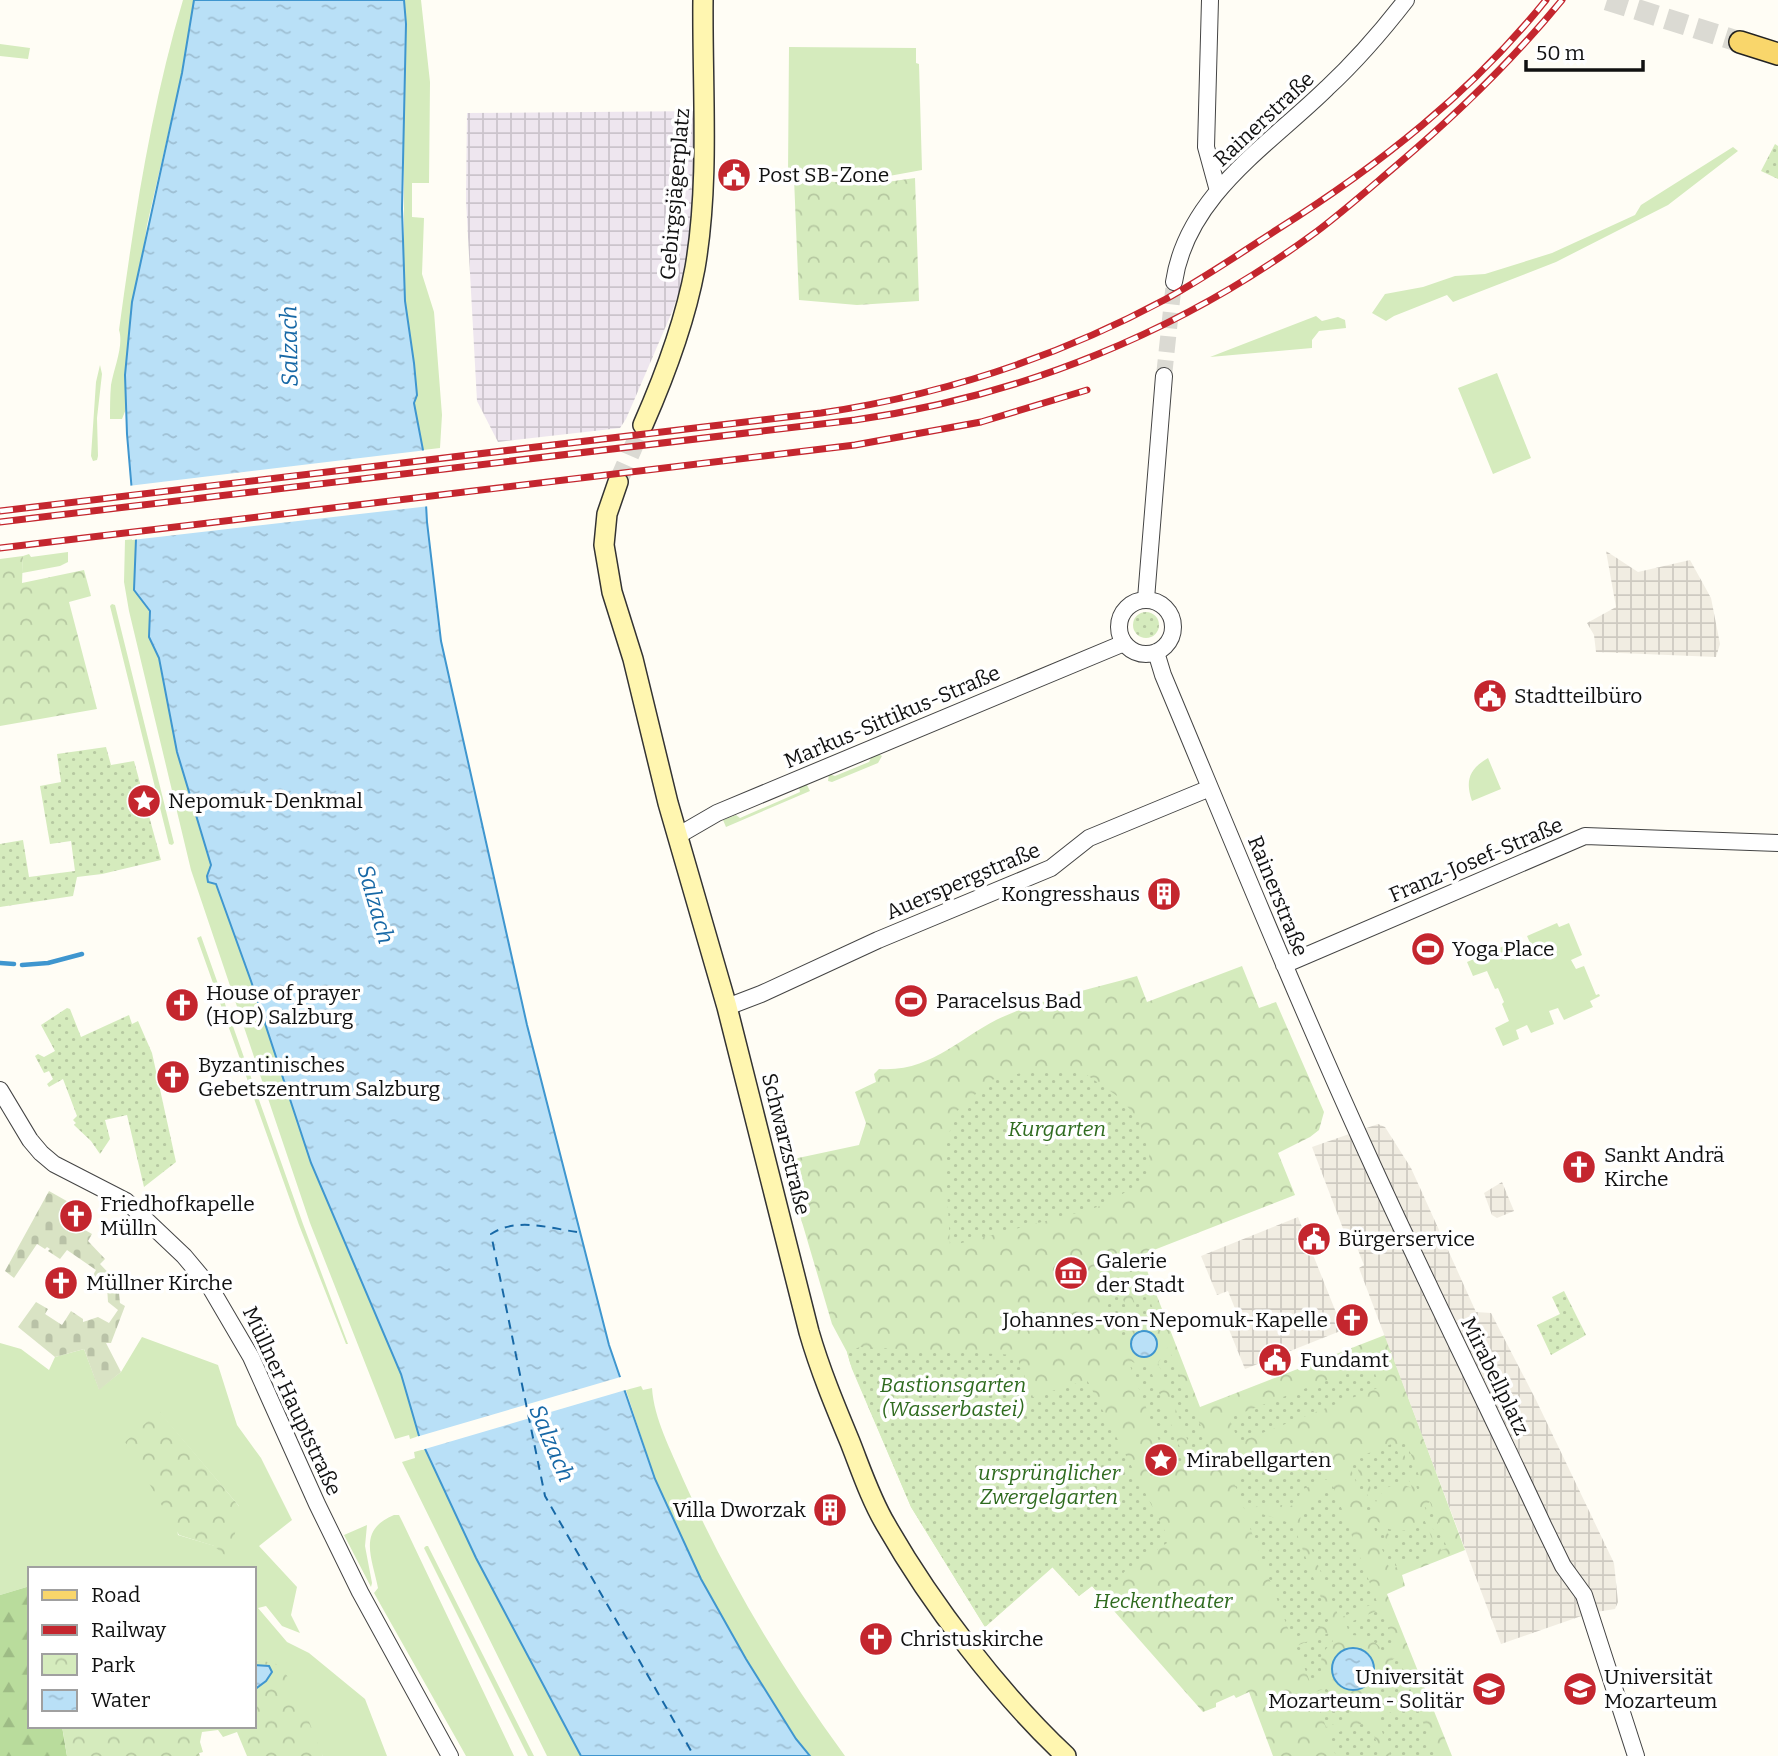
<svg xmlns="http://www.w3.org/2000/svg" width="1778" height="1756" font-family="Bitter,serif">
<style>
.industrial{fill:url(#industrial-grid)}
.grass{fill:#d5ebbd;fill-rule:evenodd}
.forest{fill:url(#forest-firs)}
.cemetery{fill:url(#cemetery-stones)}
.park{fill:url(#park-crowns)}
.garden{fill:url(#garden-dots)}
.plaza{fill:url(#plaza-grid)}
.water{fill:url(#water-ripples);stroke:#3f96cf;stroke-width:2}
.pier{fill:#fffdf5}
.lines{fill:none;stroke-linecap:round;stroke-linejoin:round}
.stream{stroke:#3f96cf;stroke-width:4.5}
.ferry{stroke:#1768a6;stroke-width:2;stroke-dasharray:9 7;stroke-linecap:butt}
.tertiary-tunnel{stroke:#dbdad3;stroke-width:16;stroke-dasharray:16 8;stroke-linecap:butt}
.secondary-tunnel{stroke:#dbdad3;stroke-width:19;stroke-dasharray:19 10;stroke-linecap:butt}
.primary-tunnel{stroke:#dbdad3;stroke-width:21;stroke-dasharray:21 10;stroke-linecap:butt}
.tertiary-casing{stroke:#444;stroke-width:18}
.secondary-casing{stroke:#333;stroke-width:22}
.primary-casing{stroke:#222;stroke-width:24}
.tertiary{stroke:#fff;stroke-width:16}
.secondary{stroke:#fff6b0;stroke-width:19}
.primary{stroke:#f9d66b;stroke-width:21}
.rail-casing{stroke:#c4262e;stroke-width:7}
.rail{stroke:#fff;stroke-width:4.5;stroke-dasharray:13;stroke-linecap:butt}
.labels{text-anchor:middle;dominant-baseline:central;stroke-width:7;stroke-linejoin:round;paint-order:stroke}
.street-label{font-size:21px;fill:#111;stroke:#fff}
.poi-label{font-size:21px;fill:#111;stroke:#fff;text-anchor:start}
.park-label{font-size:21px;font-style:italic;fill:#2f6b1f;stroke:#fff}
.water-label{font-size:23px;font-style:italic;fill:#1768a6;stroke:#fff}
</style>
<defs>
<pattern id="industrial-grid" width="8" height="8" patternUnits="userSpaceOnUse" patternTransform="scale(1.75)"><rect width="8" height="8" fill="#eee6ef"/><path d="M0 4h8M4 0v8" fill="none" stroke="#cbc4cc"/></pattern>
<pattern id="forest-firs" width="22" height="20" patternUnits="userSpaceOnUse" patternTransform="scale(1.75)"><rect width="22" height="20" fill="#b9dc9c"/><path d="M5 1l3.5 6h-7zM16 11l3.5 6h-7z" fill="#9ebc85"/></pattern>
<pattern id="cemetery-stones" width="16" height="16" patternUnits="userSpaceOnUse" patternTransform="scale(1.75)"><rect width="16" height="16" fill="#d9e3c4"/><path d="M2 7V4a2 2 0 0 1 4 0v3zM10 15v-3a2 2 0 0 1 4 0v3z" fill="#b9c2a7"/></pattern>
<pattern id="park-crowns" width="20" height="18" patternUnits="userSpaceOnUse" patternTransform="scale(1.75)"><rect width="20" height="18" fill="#d5ebbd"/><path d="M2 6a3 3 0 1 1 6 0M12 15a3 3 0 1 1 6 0" fill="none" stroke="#b6c8a1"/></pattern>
<pattern id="garden-dots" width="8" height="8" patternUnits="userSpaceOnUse" patternTransform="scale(1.75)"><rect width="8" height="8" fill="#d5ebbd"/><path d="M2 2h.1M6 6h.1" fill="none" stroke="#b6c8a1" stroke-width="1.8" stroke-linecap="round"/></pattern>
<pattern id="plaza-grid" width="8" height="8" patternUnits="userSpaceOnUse" patternTransform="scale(1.75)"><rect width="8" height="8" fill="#f1ede2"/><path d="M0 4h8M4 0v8" fill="none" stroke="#cecac1"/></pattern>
<pattern id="water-ripples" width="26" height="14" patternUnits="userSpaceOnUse" patternTransform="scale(1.75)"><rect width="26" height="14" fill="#b9e0f7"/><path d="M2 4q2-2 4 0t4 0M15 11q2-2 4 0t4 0" fill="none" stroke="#9ebfd3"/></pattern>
</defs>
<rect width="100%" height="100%" fill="#fffdf5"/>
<!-- industrial -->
<path class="industrial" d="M704,111L698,235L672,312L626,419L620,428L498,442L477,401L466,200L467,113Z"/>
<!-- grass -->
<path class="grass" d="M183,0H194L182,73L147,225L125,375L126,409L122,419H110C110,408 110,396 111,385C114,368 124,345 119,330C134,220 151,107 183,0Z
M404,0H421L430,82L429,183H412V217L424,218L422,274L434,312L442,415L440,448L423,450L414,403L417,395L405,301L404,270Z
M0,44L30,48L28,59L0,56Z
M789,47L916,48V63L919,64L922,170L867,180L788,173Z
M1733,147L1738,151L1668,205L1556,262L1453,302L1447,295L1394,316L1386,321L1372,313L1385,294L1423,287L1455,276L1485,274L1552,253L1635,215L1641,205Z
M1316,316L1322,321L1338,317L1345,320L1346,328L1319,331L1312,340V348L1210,357Z
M100,365L102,374L97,418L98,456L97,460L93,461L91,456L96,382Z
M1497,373L1531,458L1493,474L1458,388Z
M136,539L134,590L150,611L149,637L159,658L177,752L211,866L207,875L208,881L216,883L251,981L311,1163L401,1374L419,1436L410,1439L409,1435L395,1439L310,1223L191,870L129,611L124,582L125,540Z
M68,552V562L60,566L22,573L23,556L29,554L31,557Z
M112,604L115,605L174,843L172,845L169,844L110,606Z
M878,754L882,756L878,763L832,782L828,781L829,774L835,776L869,762L871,758Z
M1488,758L1501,789L1472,801C1465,781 1469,769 1488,758Z
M805,785H807L810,791L726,827L723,820L736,815L740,818L800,792L799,787Z
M1557,923L1559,927L1569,923L1582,955L1571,960L1576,969L1584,966L1596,995L1599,994L1600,996L1590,1001L1593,1007L1564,1020L1558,1008L1549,1011L1554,1024L1531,1033L1527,1025L1516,1030L1519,1039L1503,1046L1495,1028L1509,1021L1502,1004L1504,1002L1498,988L1495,989L1487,971L1473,976L1467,962L1518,940L1522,949L1531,945L1527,936Z
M201,936L303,1224L348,1344H346L299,1225L197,938Z
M142,1337L218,1365L237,1425L261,1458L292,1520L259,1546L297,1587L291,1615L300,1633L282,1626L266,1606L258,1608L287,1642L309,1653L365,1699L387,1756H323L259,1660L254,1661V1569H30V1586L0,1595V1343L21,1349L49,1370L55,1357L84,1349L99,1389L121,1372ZM159,1412L239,1506L215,1546L178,1535Z
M641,1386L643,1390L652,1388C654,1419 671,1450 683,1479C727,1578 781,1668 845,1756H810L796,1739L746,1659L701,1579L655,1479L626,1390Z
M425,1449L476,1558L581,1756H547L402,1462L415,1458L414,1452Z
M394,1515H399L403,1523L514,1756H466L374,1593L378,1588C372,1557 357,1530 394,1515Z
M367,1525L365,1546L372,1583L371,1587L344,1535Z
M426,1546H428L534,1756H528L424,1548Z"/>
<!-- forest -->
<path class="forest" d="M30,1586V1726H62L67,1756H0V1595Z"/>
<!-- cemetery -->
<path class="cemetery" d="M49,1191L72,1204L69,1208L65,1207L63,1211L66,1213L64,1218L92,1234L88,1241L105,1259L100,1264L118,1283L120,1303L125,1306L111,1343H106L121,1372L99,1390L84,1349L55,1357L18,1327L36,1302L48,1309L45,1314L62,1325L71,1311L83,1319V1322L98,1317L109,1323L118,1310L108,1302L107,1286L104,1287L91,1279L96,1270L67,1250L60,1259L48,1251L50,1249L47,1247L45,1249L37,1244L14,1278L5,1271Z"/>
<!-- park -->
<path class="park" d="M794,178L866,185L915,178L919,301L857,305L799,300Z
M23,556L22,583L84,570L91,596L69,602L97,709L0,726V559Z
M1242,966L1259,1008L1276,1002L1324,1112L1319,1130L1310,1137L1278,1153L1295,1195L1141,1255L1200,1407L1385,1335L1465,1550L1402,1575L1405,1586L1387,1594L1452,1756H1273L1249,1692L1236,1698L1234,1695L1216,1703V1707L1203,1712L1092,1586L1079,1596L1053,1567L985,1627L911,1507L852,1369L847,1352L832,1324L784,1161L859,1145L866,1123L855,1092L876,1082L874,1074L879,1069C935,1073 964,1031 1012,1013C1051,997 1096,988 1137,976L1147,1002Z
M159,1411L239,1506L231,1561L214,1546L179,1535L125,1442Z
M259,1660L276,1664L293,1682L323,1756H247L237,1732L223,1737L218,1730L202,1732L200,1742L203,1752L199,1753L200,1756H67L62,1726H254V1661Z"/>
<!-- garden -->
<path class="garden" d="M1775,144L1778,146V179L1761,171Z
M1133 625a13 13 0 1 1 26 0a13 13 0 1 1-26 0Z
M106,747L111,765L134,761L161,860L102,874L77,877L73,896L0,907V844L23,840L29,877L75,871L71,841L50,844L40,786L61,782L57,754Z
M67,1008L70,1009L81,1037L129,1015L132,1024L138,1021L152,1053L176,1162L144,1187L127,1115L105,1120L110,1139L100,1154L91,1141L74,1125L76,1123L73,1120L77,1116L63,1079L49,1087L47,1084L53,1079L49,1071L44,1073L35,1056L38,1054L44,1057L55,1051L41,1025Z
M1039,1069L1084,1073L1120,1098L1139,1120L1149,1153L1150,1177L1106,1204L1088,1210L950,1246L945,1151L954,1114L991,1080Z
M1135,1260L1160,1328H1161L1141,1320L1126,1280Z
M1099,1276L1117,1284L1132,1322L1124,1343H1121L1097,1279Z
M1564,1291L1586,1335L1551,1355L1537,1325L1560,1314L1552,1297Z
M860,1347L1016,1355L1033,1397L1087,1380L1170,1541L1124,1572L1109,1605L1092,1586L1079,1596L1052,1567L985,1627L911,1507L850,1363L847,1352Z
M1168,1347L1211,1451L1194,1457L1158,1363Z
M1131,1361L1138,1365L1149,1366L1185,1461L1169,1467L1129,1363Z
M1371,1363L1380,1387L1239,1442L1229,1418Z
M1405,1439L1424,1489L1418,1491L1399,1441Z
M1394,1443L1412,1488C1395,1480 1384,1486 1376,1502L1359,1457Z
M1317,1445L1330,1478L1301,1490L1297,1502L1291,1506L1279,1505L1273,1500L1245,1511L1232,1477L1258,1466L1266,1471L1278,1473L1284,1469L1288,1456Z
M1354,1459L1373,1510L1368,1512L1348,1462Z
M1333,1486L1377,1602L1342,1617L1338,1615L1300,1520C1304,1501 1316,1493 1333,1486Z
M1430,1502L1447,1548L1441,1550L1424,1505Z
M1262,1514L1293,1524L1329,1619L1326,1624L1292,1639L1247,1520Z
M1422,1514L1437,1551L1401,1566L1386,1528C1402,1534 1416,1531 1422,1514Z
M1379,1522L1397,1567L1390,1570L1373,1525Z
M1381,1609L1395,1646L1382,1651C1376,1639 1363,1635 1350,1635L1346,1624Z
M1329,1633L1333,1641C1321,1653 1319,1660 1322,1676L1310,1682L1296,1646Z
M1398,1656L1413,1696L1378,1709L1375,1702L1378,1698L1376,1694L1385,1674V1665Z
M1326,1688L1332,1695L1357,1702L1361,1714L1326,1727L1313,1693Z
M1416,1704L1436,1756H1391L1379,1723L1380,1716Z
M1366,1722L1370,1726L1382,1756H1336L1328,1736Z"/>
<!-- plaza -->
<path class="plaza" d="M1606,551L1638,572L1690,560L1711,598L1720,644L1716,657L1596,652L1594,635L1587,623L1616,607Z
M1378,1124L1385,1127L1411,1168L1476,1312L1491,1313L1536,1400L1614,1563L1618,1602L1615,1609L1590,1613L1501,1644L1359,1268L1364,1265L1356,1245L1350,1247L1312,1147Z
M1502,1182L1514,1211L1497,1218L1492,1215L1484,1193Z
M1298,1217L1343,1330L1245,1369L1228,1327L1240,1321L1228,1291L1217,1295L1201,1256Z"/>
<!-- water -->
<path class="water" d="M194,0H404L406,24L402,209L405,301L414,363L417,395L414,403L423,450L427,522L441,641L527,1025L609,1345L655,1479L701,1579L746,1659L796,1739L810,1756H581L476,1558L419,1436L401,1374L311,1163L251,981L216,884L208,882L207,876L211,865L177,752L159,658L149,637L150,611L134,590L136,539L127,434L125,375L132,302L182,73Z
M1131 1344a13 13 0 1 1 26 0a13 13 0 1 1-26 0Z
M1332 1669a21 21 0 1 1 42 0a21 21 0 1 1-42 0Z
M254,1665L269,1666L272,1672L266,1681L254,1690Z"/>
<!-- pier -->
<path class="pier" d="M427,450L430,506L132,540L128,486Z
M624,1376L629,1389L425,1449L422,1450L416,1437Z"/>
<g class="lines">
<!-- stream -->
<path class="stream" d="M0,963L14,964
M22,965L48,963L82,954"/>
<!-- ferry -->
<path class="ferry" d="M577,1232C548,1228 517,1217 491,1234L545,1496L694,1756"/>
<!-- tertiary-tunnel -->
<path class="tertiary-tunnel" d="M1164,376L1174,282"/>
<!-- secondary-tunnel -->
<path class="secondary-tunnel" d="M618,482L643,425"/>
<!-- primary-tunnel -->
<path class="primary-tunnel" d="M1607,0L1740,42"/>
<!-- tertiary casing -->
<g class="tertiary-casing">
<path id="tertiary" d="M1210,0L1206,147L1218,191
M1174,282C1187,195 1269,145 1327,88C1356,61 1382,31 1406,0
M1146,599L1164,376
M1119 627a27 27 0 1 1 54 0a27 27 0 1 1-54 0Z
M1156,652L1163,675C1230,835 1295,995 1367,1153C1424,1279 1486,1402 1544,1527L1563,1566L1584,1595L1636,1756
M679,835L717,813L1124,643
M1284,965L1585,836L1778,843
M727,1007L761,994L878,940L1051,868L1089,838L1210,788
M0,1090L30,1140L41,1153L54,1164L126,1201L184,1256L210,1287L251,1357L317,1504L360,1592L450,1756"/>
</g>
<!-- secondary casing -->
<g class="secondary-casing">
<path id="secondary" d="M643,425C665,375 685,322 695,268C710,181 702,87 703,0
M618,482L607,514L604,545L612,592L633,659L668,803L727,1007L809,1332C820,1370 835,1406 850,1442C861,1470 871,1500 886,1525C931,1604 1000,1694 1066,1756"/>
</g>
<!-- primary casing -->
<g class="primary-casing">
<path id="primary" d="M1740,42L1778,54"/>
</g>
<!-- tertiary -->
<use href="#tertiary" class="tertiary"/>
<!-- secondary -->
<use href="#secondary" class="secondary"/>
<!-- primary -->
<use href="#primary" class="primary"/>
<!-- rail casing -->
<g class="rail-casing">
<path id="rail" d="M0,511L821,413C942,395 1058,357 1166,299C1204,278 1241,253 1278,229C1378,166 1471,93 1546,0
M0,522L855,420C1022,396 1180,332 1316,232C1344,211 1371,187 1397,165C1457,114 1512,61 1562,0
M0,548L855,445L981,422L1087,390"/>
</g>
<!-- rail -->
<use href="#rail" class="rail"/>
</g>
<!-- icons -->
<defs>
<g id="civic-disc" transform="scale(1.75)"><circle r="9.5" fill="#c4262e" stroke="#fff"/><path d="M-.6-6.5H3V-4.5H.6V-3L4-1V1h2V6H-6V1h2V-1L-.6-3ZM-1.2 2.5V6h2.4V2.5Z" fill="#fff"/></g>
<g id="sight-disc" transform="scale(1.75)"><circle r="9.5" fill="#c4262e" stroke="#fff"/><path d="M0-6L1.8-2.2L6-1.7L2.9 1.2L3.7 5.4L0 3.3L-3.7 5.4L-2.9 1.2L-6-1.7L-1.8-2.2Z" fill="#fff"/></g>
<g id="building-disc" transform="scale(1.75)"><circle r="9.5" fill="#c4262e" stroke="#fff"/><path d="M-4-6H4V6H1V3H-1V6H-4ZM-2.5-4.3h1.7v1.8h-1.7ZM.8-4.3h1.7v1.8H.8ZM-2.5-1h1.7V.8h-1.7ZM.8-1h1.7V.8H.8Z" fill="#fff"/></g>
<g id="stadium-disc" transform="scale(1.75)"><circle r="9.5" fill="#c4262e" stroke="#fff"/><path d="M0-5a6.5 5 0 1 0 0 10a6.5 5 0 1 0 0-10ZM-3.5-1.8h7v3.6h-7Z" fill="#fff"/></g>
<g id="church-disc" transform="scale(1.75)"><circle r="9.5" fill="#c4262e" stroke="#fff"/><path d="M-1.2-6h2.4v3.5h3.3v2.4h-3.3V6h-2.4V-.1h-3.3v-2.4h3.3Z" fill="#fff"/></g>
<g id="museum-disc" transform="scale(1.75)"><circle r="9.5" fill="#c4262e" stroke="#fff"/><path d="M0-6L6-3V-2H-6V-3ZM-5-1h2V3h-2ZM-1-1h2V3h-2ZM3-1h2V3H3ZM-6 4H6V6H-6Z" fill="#fff"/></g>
<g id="university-disc" transform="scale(1.75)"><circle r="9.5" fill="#c4262e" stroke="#fff"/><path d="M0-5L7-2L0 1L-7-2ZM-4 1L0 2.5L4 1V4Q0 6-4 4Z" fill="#fff"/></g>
</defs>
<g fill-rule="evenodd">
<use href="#civic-disc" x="734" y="175"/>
<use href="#civic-disc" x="1490" y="696"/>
<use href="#sight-disc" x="144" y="801"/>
<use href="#building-disc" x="1164" y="894"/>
<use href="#stadium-disc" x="1428" y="949"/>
<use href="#stadium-disc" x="911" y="1001"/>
<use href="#church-disc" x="182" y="1005"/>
<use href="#church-disc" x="173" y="1077"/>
<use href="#church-disc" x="1579" y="1167"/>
<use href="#church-disc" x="76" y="1216"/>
<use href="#civic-disc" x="1314" y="1239"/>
<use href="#museum-disc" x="1071" y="1273"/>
<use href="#church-disc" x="61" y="1283"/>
<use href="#church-disc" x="1352" y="1320"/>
<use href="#civic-disc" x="1275" y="1360"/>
<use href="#sight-disc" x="1161" y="1460"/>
<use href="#building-disc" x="830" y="1510"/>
<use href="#church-disc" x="876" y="1639"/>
<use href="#university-disc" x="1489" y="1689"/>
<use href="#university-disc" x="1580" y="1689"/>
</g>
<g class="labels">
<!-- street labels -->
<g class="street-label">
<text transform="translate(1264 119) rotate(-43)">Rainerstraße</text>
<text transform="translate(675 194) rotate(-85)">Gebirgsjägerplatz</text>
<text transform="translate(892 717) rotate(-23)">Markus-Sittikus-Straße</text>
<text transform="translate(1476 860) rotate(-23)">Franz-Josef-Straße</text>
<text transform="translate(963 881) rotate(-23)">Auerspergstraße</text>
<text transform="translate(1278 896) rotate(68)">Rainerstraße</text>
<text transform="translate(786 1144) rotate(76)">Schwarzstraße</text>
<text transform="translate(1495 1376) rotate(64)">Mirabellplatz</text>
<text transform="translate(292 1401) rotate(65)">Müllner Hauptstraße</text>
</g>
<!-- poi labels -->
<g class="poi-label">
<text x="758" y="175">Post SB-Zone</text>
<text x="1514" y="696">Stadtteilbüro</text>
<text x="168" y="801">Nepomuk-Denkmal</text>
<text x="1140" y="894" text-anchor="end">Kongresshaus</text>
<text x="1452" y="949">Yoga Place</text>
<text x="206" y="993">House of prayer<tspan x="206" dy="24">(HOP) Salzburg</tspan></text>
<text x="936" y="1001">Paracelsus Bad</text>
<text x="198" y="1065">Byzantinisches<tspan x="198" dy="24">Gebetszentrum Salzburg</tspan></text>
<text x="1604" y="1155">Sankt Andrä<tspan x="1604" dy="24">Kirche</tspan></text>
<text x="100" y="1204">Friedhofkapelle<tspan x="100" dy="24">Mülln</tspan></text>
<text x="1338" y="1239">Bürgerservice</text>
<text x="1096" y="1261">Galerie<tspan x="1096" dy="24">der Stadt</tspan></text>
<text x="86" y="1283">Müllner Kirche</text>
<text x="1328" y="1320" text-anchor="end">Johannes-von-Nepomuk-Kapelle</text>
<text x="1300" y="1360">Fundamt</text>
<text x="1186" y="1460">Mirabellgarten</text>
<text x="806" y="1510" text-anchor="end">Villa Dworzak</text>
<text x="900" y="1639">Christuskirche</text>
<text x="1464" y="1677" text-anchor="end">Universität<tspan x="1464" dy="24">Mozarteum - Solitär</tspan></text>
<text x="1604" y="1677">Universität<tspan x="1604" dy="24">Mozarteum</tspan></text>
</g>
<!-- park labels -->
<g class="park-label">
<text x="1057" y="1129">Kurgarten</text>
<text x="953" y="1385">Bastionsgarten<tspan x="953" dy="24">(Wasserbastei)</tspan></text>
<text x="1049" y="1473">ursprünglicher<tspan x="1049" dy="24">Zwergelgarten</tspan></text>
<text x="1163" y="1601">Heckentheater</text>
</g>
<!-- water labels -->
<g class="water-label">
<text transform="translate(289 346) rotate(-91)">Salzach</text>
<text transform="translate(376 904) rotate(74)">Salzach</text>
<text transform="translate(552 1443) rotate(67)">Salzach</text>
</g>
</g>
<!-- legend -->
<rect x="28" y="1567" width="228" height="161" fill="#ffffff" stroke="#a0a0a0" stroke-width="2"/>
<rect x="42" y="1590" width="35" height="10" fill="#f9d66b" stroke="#a0a0a0" stroke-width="2"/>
<text x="91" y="1602" font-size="21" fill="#111111">Road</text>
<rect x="42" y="1625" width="35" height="10" fill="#c4262e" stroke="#a0a0a0" stroke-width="2"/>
<text x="91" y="1637" font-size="21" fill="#111111">Railway</text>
<rect x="42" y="1654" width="35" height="21" fill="url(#park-crowns)" stroke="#a0a0a0" stroke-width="2"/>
<text x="91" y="1672" font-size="21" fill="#111111">Park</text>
<rect x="42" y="1690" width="35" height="21" fill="url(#water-ripples)" stroke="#a0a0a0" stroke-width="2"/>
<text x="91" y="1707" font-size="21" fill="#111111">Water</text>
<!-- scale -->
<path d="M1526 60v10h117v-10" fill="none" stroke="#111111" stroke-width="3.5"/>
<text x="1536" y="60" font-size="21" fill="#111111" stroke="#ffffff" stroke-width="5" paint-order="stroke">50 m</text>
</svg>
